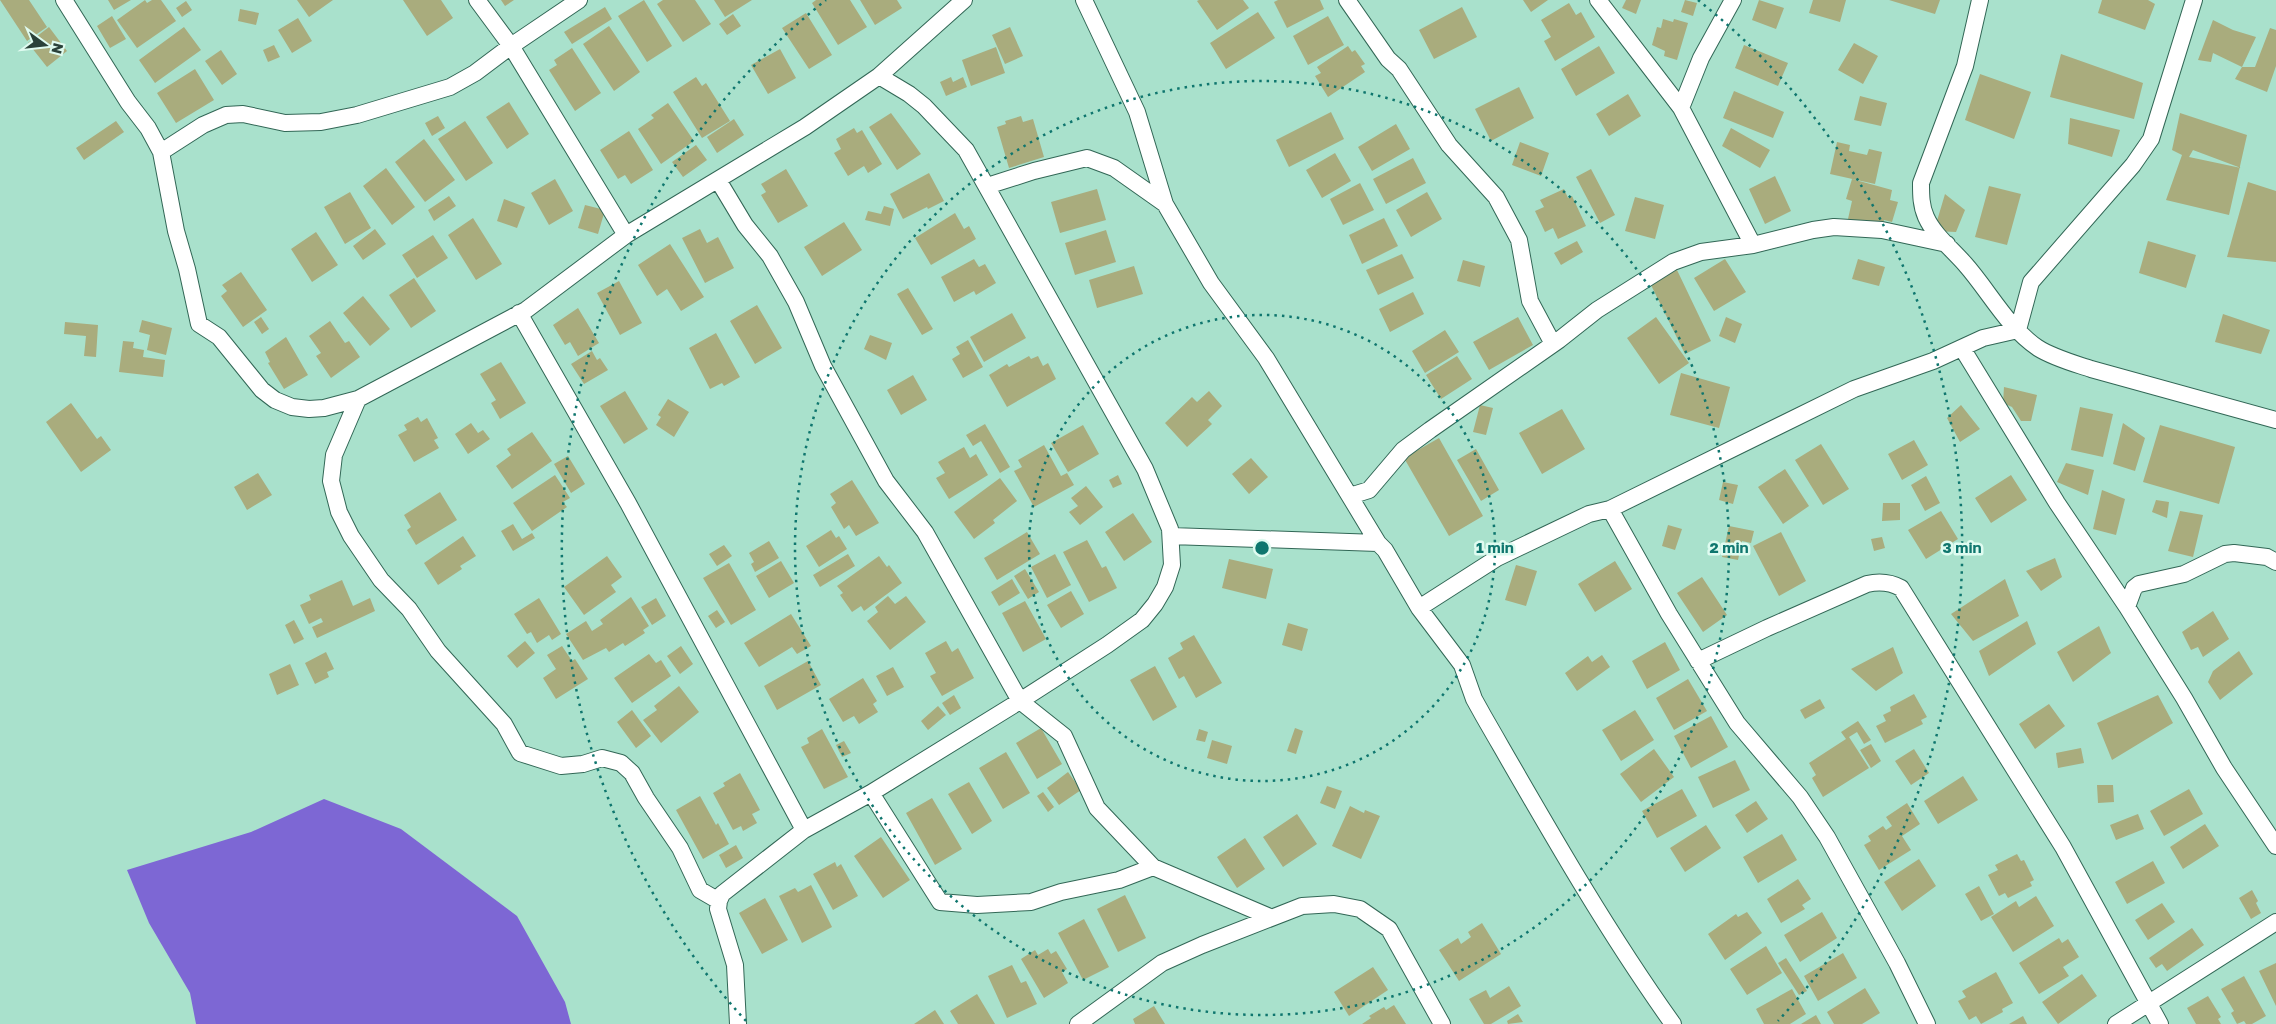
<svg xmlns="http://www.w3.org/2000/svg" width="2276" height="1024" font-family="'Golos Text',sans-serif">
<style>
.water{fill:#7d67d4}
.building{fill:#a9ac7d;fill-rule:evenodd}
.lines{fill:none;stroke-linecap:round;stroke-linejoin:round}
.minor-casing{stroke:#326756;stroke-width:18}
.minor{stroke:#fff;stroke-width:16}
.ring{fill:none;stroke:#0f766e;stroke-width:2.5;stroke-dasharray:2.5 5}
.centre{fill:#0f766e;stroke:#dffbf0;stroke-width:2.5}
.ring-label{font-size:15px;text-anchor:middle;font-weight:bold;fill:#0f766e;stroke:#dffbf0;stroke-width:5;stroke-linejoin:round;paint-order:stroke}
</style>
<rect width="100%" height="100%" fill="#a9e1cc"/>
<!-- water -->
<path class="water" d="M324,799L401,829L517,916L565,1002L571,1024H196L190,993L149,923L127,870L251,832Z"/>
<!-- building -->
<path class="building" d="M0,0H29L47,27L27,41Z
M108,0H131L114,10Z
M145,0L147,3L152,0H161L176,21L137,48L117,20Z
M297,0H333L309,17Z
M403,0H441L453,18L427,36Z
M501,0H514L505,6Z
M644,0L672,46L647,62L618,16Z
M663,0H695L711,24L683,42L657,4Z
M714,0H752L725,17Z
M816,0H850L867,27L838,45L812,3Z
M860,0H897L902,8L875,25Z
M1199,0H1243L1249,8L1217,30L1197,1Z
M1278,0H1320L1324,9L1287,28L1274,2Z
M1523,0H1548L1531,12Z
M1626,0H1641L1636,14L1622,8Z
M1685,0L1697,3L1693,16L1681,12Z
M1759,0L1784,8L1776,29L1752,20Z
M1813,0H1846L1840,22L1809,13Z
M1889,0H1940L1935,14Z
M2102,0H2148L2155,4L2145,30L2098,13Z
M186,1L192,10L182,17L176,8Z
M1569,3L1576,15L1581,12L1595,37L1555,61L1544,41L1551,37L1541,20Z
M605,7L612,19L572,44L564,32Z
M1462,7L1477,37L1434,59L1419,30Z
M240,9L259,13L256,25L238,21Z
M1258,12L1275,38L1226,69L1210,43Z
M806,13L832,55L809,69L782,28Z
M733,14L741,26L727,35L719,24Z
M112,16L126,39L110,48L97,26Z
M1328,16L1344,45L1308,65L1293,36Z
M298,18L312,41L292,53L278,30Z
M1663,19L1673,22L1674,19L1688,23L1677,60L1664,56L1665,51L1652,45L1657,27L1661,28Z
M2213,20L2233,30L2256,37L2242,67H2255L2270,28L2276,30V66L2267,92L2235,79L2242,67L2213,53L2211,62L2198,60Z
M609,26L640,72L614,91L583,44Z
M49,27L67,51L47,67L28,43Z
M184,27L201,50L155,83L139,60Z
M1010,27L1023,56L1005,64L992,35Z
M1854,43L1878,56L1863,84L1838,70Z
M274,45L280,57L268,62L263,50Z
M1744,45L1788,63L1778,86L1735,68Z
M1348,46L1352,52L1355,50L1365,64L1361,66L1365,72L1328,97L1315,76L1321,73L1317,67Z
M1599,46L1615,73L1576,96L1561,69Z
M996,47L1005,73L971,86L962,60Z
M572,48L601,93L575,111L549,70L557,65L554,60Z
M780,49L796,78L768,94L751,65Z
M221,50L237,74L222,85L205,61Z
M2061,54L2143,83L2134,119L2050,97Z
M195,69L214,100L176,123L157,93Z
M1980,74L2031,92L2014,139L1965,120Z
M696,77L702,86L706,83L730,121L702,138L673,92Z
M951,77L953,82L963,77L967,87L946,96L940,82Z
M1519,87L1534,118L1491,141L1475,109Z
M1734,91L1784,112L1773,138L1723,118Z
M1628,94L1641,116L1609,136L1596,114Z
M1860,96L1887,103L1881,126L1854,120Z
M509,102L529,134L507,149L486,117Z
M668,103L694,141L661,164L638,129L654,118L651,115Z
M1331,112L1344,139L1289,167L1276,140Z
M891,113L921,154L897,170L869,127Z
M2180,113L2247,135L2229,215L2166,200L2182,155L2172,150ZM2193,150L2241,168L2189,157Z
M438,116L445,128L432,136L425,123Z
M1021,116L1023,122L1033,119L1044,157L1009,168L997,127L1006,124L1005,121Z
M2070,118L2120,130L2112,157L2068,144Z
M734,119L744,135L717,153L707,137Z
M116,121L124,132L84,160L76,148Z
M465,121L493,163L466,181L438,139Z
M1396,124L1410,149L1372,171L1358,147Z
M854,128L857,133L862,130L882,164L868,173L864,166L848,176L834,153L841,149L836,139Z
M1731,128L1770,150L1760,168L1722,146Z
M629,131L653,170L631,184L625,175L618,179L600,150Z
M424,139L455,180L425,202L395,162Z
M1520,142L1549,153L1541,176L1512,165Z
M1837,142L1850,145L1849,151L1867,155L1869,149L1882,152L1875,184L1830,174Z
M696,145L707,160L683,177L672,162Z
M1335,153L1351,181L1322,198L1306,170Z
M1413,158L1426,183L1386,204L1373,179Z
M386,168L415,207L392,225L363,186Z
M786,169L808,206L778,223L761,195L766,192L761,184Z
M1591,169L1615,215L1600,223L1576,177Z
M929,173L944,201L928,209L927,207L903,219L890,194Z
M1775,176L1791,211L1765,224L1749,189Z
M555,179L573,211L549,225L531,193Z
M1852,179L1892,190L1890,200L1898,202L1892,222L1884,220L1882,228L1848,219L1852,201L1846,199Z
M2248,182L2276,191V262L2227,257Z
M1360,183L1374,210L1343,225L1330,199Z
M1989,186L2021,194L2007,245L1975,237Z
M1097,189L1106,220L1060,233L1051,202Z
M1564,189L1568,198L1572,196L1586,226L1558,239L1553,228L1545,232L1535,211L1544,207L1540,200Z
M350,192L371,228L345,244L324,207Z
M1427,192L1442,219L1411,237L1396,210Z
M1945,194L1965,210L1956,232L1934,231Z
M449,196L456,206L434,221L428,210Z
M1635,197L1664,205L1655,239L1625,231Z
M504,199L525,207L517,228L497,221Z
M585,205L605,210L598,234L578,228Z
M884,206L894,209L890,226L865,220L868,211L881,214Z
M955,213L964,229L969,226L976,239L931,265L915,238Z
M473,218L502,264L476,280L448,235Z
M1384,218L1398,246L1362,264L1349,235Z
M844,222L862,250L822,276L804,247Z
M375,229L386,244L363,260L353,246Z
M700,229L707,243L718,237L734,268L705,283L682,238Z
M1106,230L1116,262L1075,275L1065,243Z
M316,232L338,265L312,282L291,249Z
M433,235L448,258L417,278L402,255Z
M1577,241L1583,252L1561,265L1554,253Z
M2148,241L2196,255L2186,288L2139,273Z
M670,244L704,297L681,311L667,289L657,296L638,265Z
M1402,254L1414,278L1378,295L1366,270Z
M974,259L979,267L985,264L996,283L976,295L974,291L954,302L941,277Z
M1725,259L1746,292L1714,311L1694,278Z
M1858,259L1885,267L1879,286L1852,279Z
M1463,260L1485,266L1480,287L1457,281Z
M1134,266L1143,294L1097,308L1089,280Z
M1677,270L1711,341L1685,354L1650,283Z
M241,272L267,310L243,327L221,296L227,291L222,285Z
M414,278L436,311L411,328L389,295Z
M619,281L642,323L620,335L597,293Z
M908,288L933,329L922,335L897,294Z
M1413,292L1424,314L1390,332L1379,309Z
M363,296L390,329L370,346L343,313Z
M757,305L782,348L755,364L730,321Z
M578,308L599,343L578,356L570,342L565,345L553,325Z
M1012,313L1026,338L984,362L970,337Z
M2223,314L2270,330L2261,354L2215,342Z
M261,317L269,329L262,334L254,322Z
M1518,317L1533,345L1489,370L1473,342Z
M1656,317L1689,363L1659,384L1627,338Z
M1726,317L1742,324L1735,343L1719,336Z
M142,320L172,328L166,355L147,350L150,335L139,332Z
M330,321L345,343L349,341L360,357L331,378L316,356L321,353L309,336Z
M65,322L98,325L96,357L84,356L86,336L64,334Z
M1445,330L1459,352L1425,373L1412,351Z
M716,333L740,377L724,386L722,383L710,389L689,348Z
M870,335L892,343L886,360L864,349Z
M286,337L308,375L284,389L268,363L270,362L265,352Z
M968,340L983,367L963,378L952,359L960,354L956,347Z
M123,341L134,342L133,348L144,350L143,357L165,360L163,377L119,372Z
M592,351L597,360L600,358L608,370L584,384L571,364Z
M1029,356L1031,359L1038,356L1043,366L1048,363L1056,379L1007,407L989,375L1007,364L1009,367Z
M1457,356L1472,379L1441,399L1426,375Z
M501,362L526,403L500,419L491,403L496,400L480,374Z
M1681,373L1730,387L1719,428L1670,415Z
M913,375L927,400L901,415L887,390Z
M2004,387L2037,395L2031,421H2021L2012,407L2003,403Z
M625,391L648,429L624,444L600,406Z
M1209,391L1222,406L1208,420L1212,424L1187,447L1165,423L1192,397L1197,402Z
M668,399L689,412L674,437L656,425L661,417L658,415Z
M71,403L97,439L101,436L111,450L81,472L46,422Z
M1480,405L1493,408L1486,435L1473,432Z
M1961,405L1980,429L1960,442L1947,418Z
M2080,407L2113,414L2103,457L2071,450Z
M1562,409L1585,449L1542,474L1519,433Z
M418,417L421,422L427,418L438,438L434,440L439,448L414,462L398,435L407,430L404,425Z
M471,423L478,433L483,430L490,439L468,454L455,434Z
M2123,423L2145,438L2135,471L2113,464Z
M985,424L1010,467L1000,473L981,441L973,446L966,435Z
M1083,425L1099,454L1068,472L1051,443Z
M2160,425L2235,447L2219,504L2143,482Z
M532,432L552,461L512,489L496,466L511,455L507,449Z
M1439,438L1483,516L1449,536L1404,458Z
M1914,440L1928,465L1902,480L1888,454Z
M1821,444L1849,489L1823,505L1795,460Z
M1044,445L1061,476L1067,473L1074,485L1034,507L1014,471L1022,467L1018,460Z
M964,447L970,458L976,454L988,475L949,499L936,478L945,473L938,462Z
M1476,449L1499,490L1481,501L1457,460Z
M568,456L585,484L571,493L554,464Z
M1251,458L1268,477L1249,494L1232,474Z
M2066,463L2094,470L2088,495L2057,482Z
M1785,469L1809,506L1783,524L1758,487Z
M258,473L272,495L247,510L234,487Z
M555,475L570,498L563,502L567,507L532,531L513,503Z
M1118,475L1122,484L1113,488L1109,480Z
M2011,475L2027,500L1991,523L1975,498Z
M1926,476L1940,503L1925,511L1911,485Z
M1000,478L1017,501L993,520L995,523L974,539L954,512Z
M852,480L879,523L856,536L849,525L844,529L831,507L836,503L830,494Z
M1723,482L1738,485L1733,504L1719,500Z
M1086,486L1103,507L1080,525L1069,512L1078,506L1071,498Z
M2102,490L2125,499L2116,535L2093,529Z
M440,492L457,520L416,545L407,530L411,527L404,515Z
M2156,500L2169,502L2167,518L2152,512Z
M1883,503H1900V520L1882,521Z
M1941,511L1958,539L1926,559L1908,530Z
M2180,511L2203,515L2193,557L2168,551Z
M1133,513L1152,542L1124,561L1105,532Z
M513,524L522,539L532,533L535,538L513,551L501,531Z
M1668,525L1682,529L1675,550L1662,546Z
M1729,526L1754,531L1751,543L1742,541L1738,560L1722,557Z
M831,530L836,538L839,536L847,549L819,567L806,546Z
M1027,532L1040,554L997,580L984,558Z
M1781,532L1806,581L1779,596L1753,546Z
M463,536L476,556L460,566L462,569L438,585L424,563Z
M1882,537L1885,548L1874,551L1871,539Z
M1087,540L1102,568L1106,566L1117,588L1089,602L1063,552Z
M769,541L779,558L755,572L751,564L754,562L749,553Z
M724,545L732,556L717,566L709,554Z
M848,554L855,566L820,587L813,575Z
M1055,554L1071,585L1047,598L1031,567Z
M607,556L622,577L611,585L616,592L584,615L564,587Z
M879,556L887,567L889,565L902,583L864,611L861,606L852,612L840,595L843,593L837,586Z
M2055,558L2062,577L2041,591L2026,571Z
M1229,559L1273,569L1266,599L1222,588Z
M781,561L794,583L769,598L756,576Z
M1615,561L1632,589L1595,612L1578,584Z
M729,563L756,610L731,625L703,578Z
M1516,565L1537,571L1526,606L1505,600Z
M1025,569L1039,592L1028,599L1014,576Z
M1702,577L1727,615L1703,632L1677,593Z
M1012,579L1020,593L999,606L991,592Z
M2005,579L2019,616L1973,641L1951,614Z
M342,580L353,606L370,598L375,611L317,638L312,627L323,622L321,618L309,624L300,605L311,600L309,595Z
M1071,591L1084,614L1061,628L1047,605Z
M888,596L895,604L906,596L926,622L890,650L867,621L878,612L875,607Z
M631,597L649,626L643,630L645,633L625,646L623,643L609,652L606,648L583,660L566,634L586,621L592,631L603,624L600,620Z
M539,598L561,634L552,640L549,635L537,643L531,632L527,634L514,614Z
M656,598L666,616L652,625L641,607Z
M1025,601L1046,639L1023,652L1002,613Z
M717,610L725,622L716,628L708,616Z
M2213,611L2229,639L2203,657L2198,647L2191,650L2182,632Z
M791,614L811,646L797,654L792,647L759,667L744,643Z
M294,620L304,639L294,644L285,625Z
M2027,621L2036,644L1989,676L1979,651Z
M1288,623L1308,629L1302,651L1282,645Z
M2099,626L2111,653L2073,682L2057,652Z
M1194,635L1222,683L1196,698L1184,676L1179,679L1168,658L1183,649L1180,643Z
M525,641L535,653L517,668L507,656Z
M946,641L952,652L958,648L974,678L942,696L930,676L936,673L925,653Z
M1665,642L1680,670L1647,689L1632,661Z
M562,646L572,661L575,659L588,679L556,699L543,678L556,669L547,655Z
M681,646L693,664L680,674L667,656Z
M1893,647L1903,673L1876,691L1851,669Z
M2239,651L2253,674L2220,700L2208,682L2213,671Z
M326,652L334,669L327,672L329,677L315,684L305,663Z
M649,654L656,663L661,660L671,676L632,703L614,678Z
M1602,655L1610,667L1577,691L1565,673L1588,656L1592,662Z
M808,661L821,685L777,710L764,686Z
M290,664L299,685L277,695L269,674Z
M1155,666L1177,707L1153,721L1130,680Z
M893,667L904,687L887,696L876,676Z
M863,678L877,701L873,704L878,712L859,724L854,716L843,722L829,699Z
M1688,679L1707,711L1674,730L1656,698Z
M679,686L699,712L661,743L643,720L657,710L654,706Z
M1914,694L1927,717L1921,720L1923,724L1885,743L1876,726L1886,721L1883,715L1891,711L1890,707Z
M954,695L961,708L950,715L942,703Z
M2158,695L2173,723L2112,760L2097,723Z
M1820,699L1825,708L1805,719L1800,710Z
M2049,704L2065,726L2035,749L2019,724Z
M938,706L946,715L928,730L921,721Z
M632,710L651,736L636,748L617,722Z
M1635,710L1654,740L1621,761L1602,730Z
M1711,716L1728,747L1691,768L1674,736Z
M1858,721L1871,740L1864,744L1857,732L1849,737L1869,768L1823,797L1812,778L1816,775L1809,763L1846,739L1841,732Z
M1041,728L1062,764L1037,779L1016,743Z
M1295,728L1303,731L1296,754L1287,751Z
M822,729L848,777L824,789L801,747L809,743L807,738Z
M1199,729L1208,732L1205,742L1196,740Z
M1212,740L1232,746L1227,764L1207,758Z
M844,741L851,753L842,757L836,745Z
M1871,744L1881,761L1871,768L1860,750Z
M2081,748L2084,763L2058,768L2056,753Z
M1654,749L1674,777L1641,802L1620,774Z
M1914,749L1929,773L1911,785L1895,761Z
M1006,752L1030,793L1003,809L979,768Z
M1735,760L1750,790L1713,808L1698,777Z
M1068,772L1081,790L1059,805L1047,788Z
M740,773L760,810L752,814L757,823L743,831L741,826L733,830L713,793L725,786L723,783Z
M1963,776L1978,800L1938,824L1924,801Z
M969,782L992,821L972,834L948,794Z
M2097,785H2113L2114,802L2098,803Z
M1327,786L1342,791L1335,809L1320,803Z
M1682,789L1697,816L1657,838L1642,811Z
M2189,789L2203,814L2164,836L2150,811Z
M1043,792L1054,807L1048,812L1037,796Z
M700,796L716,825L718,823L729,844L703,859L676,810Z
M932,798L962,849L935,865L906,813Z
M1756,801L1768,819L1747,833L1735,815Z
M1907,803L1920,824L1902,836L1911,850L1879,870L1864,845L1871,841L1868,836L1883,826L1886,830L1892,826L1886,817Z
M1350,806L1364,813L1365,810L1380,816L1361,859L1332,846Z
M1297,814L1317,844L1283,867L1263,837Z
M2138,814L2144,829L2116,840L2110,825Z
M2205,824L2219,846L2183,869L2170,847Z
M1706,825L1721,848L1685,872L1670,848Z
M1782,834L1797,860L1758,883L1743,857Z
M881,837L910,880L883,898L854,856Z
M1245,838L1265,869L1237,888L1217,857Z
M736,845L743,858L726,868L719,855Z
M2017,854L2021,861L2024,860L2034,880L2030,882L2032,886L2008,898L2005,893L1999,896L1988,875L1998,870L1995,865Z
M1919,859L1936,886L1902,911L1884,882Z
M2153,861L2165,883L2127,904L2115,882Z
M835,862L837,867L841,864L858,896L833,910L813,874Z
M1798,879L1811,899L1802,905L1805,909L1781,923L1767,899Z
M811,885L832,927L802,943L779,896L795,888L798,892Z
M1979,886L1994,914L1981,921L1965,894Z
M2252,890L2258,901L2256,903L2261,913L2251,919L2239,898Z
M1125,895L1146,938L1118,952L1097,909Z
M2036,896L2054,926L2013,952L1991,917L2016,901L2019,907Z
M765,898L788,940L762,954L739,913Z
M2162,903L2175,922L2148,940L2135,920Z
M1747,912L1762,933L1725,960L1708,934L1736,914L1738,917Z
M1822,912L1837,938L1800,962L1784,935Z
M1084,919L1109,967L1083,980L1058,933Z
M1482,923L1501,954L1459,981L1439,950L1458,938L1461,944L1471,937L1468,932Z
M2192,928L2204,945L2167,971L2162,964L2156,968L2149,958Z
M2059,938L2062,943L2068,939L2079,957L2063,967L2069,976L2039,994L2019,963Z
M1766,946L1782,973L1747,995L1730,969Z
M1048,949L1051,954L1056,951L1067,969L1062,972L1068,983L1044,998L1021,959L1035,950L1038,955Z
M1843,953L1857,978L1818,1001L1804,976Z
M1786,958L1807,991L1799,995L1778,963Z
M2276,963V1006L2259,971Z
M1012,965L1021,983L1026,981L1037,1004L1007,1018L988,976Z
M1373,967L1388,990L1349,1016L1334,992Z
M1996,972L2013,1003L2002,1009L2003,1012L1981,1024L1976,1016L1969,1020L1958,1001L1966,997L1962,991Z
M2082,974L2097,996L2058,1024L2042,1002Z
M2244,976L2266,1016L2252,1024H2246L2244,1021L2237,1024L2231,1013L2234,1011L2221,989Z
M1509,986L1521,1006L1491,1024H1484L1469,999L1486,990L1490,998Z
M1865,988L1880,1013L1862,1024H1834L1827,1012Z
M1792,989L1806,1014L1790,1024H1764L1756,1009Z
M977,994L995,1024H958L950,1011Z
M2208,996L2221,1017L2218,1019L2221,1024H2196L2187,1008Z
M1394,1005L1406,1024H1362L1371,1018L1369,1016L1384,1007L1386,1010Z
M1154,1006L1165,1024H1135L1133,1019Z
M935,1010L944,1024H914Z
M1518,1014L1523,1022L1508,1024L1507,1021Z
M1816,1015L1821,1024H1801Z
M2023,1016L2027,1024H2009Z"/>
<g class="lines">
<!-- minor casing -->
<g class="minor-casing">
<path id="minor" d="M64,0L128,102L148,128L161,152L176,231L187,269L199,324L219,337L262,390L275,400L292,407L309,409L324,408L358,399L526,310L626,235L805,127L879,76L909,94L924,106L966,150L1145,469L1170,529L1172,565L1165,587L1155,604L1142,620L1107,645L1020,701L871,793L804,830L722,894L719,901L718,909L735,965L738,1024
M477,0L511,46L626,235
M1084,0L1137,112L1165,204L1211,283L1266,358L1378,543L1385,550L1419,608L1462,665L1474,699L1484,717C1544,821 1603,926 1673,1024
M1347,0L1388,59L1399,69L1449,145L1496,197L1519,240L1530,301L1553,344
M1598,0L1681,108L1753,245
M1980,0L1965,66L1921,183C1921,195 1921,206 1926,217C1934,235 1952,249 1965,264C1989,291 2007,327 2038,348C2054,358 2073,363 2091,369L2276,420
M879,76L964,0
M1681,108L1701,58L1733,0
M161,152L203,125L226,115L243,114L285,123L321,122L357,115L450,87L475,73L511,46L579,0
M718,180L745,225L770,256L796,302L823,366L886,481L925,532L1020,701L1064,736L1097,808L1153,867L1270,917
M987,186L1034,171L1087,158L1114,168L1165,204
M519,313L628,503L804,830
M1962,348L2057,503L2127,607L2184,698L2224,768L2276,846
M358,399L334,455L331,481L339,512L351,536L381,580L409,609L438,651L504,724L520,753L561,766L583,764L602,758L621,763L632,773L646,798L680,848L700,890L719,901
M1350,496L1369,490L1403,450L1430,430L1559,340L1597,310L1673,262L1701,252L1753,245L1813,230L1834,227L1882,230L1947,244
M1610,509L1669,614L1737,723L1800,797L1827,837L1897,963L1927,1024
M1171,536L1378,543
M2127,607L2134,588L2139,584L2184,574L2225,554L2234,553L2267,557L2276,562
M1419,608L1497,558L1589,514L1610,509L1854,389L1933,361L1983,338L2018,330L2031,282L2133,165L2151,139L2194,0
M1698,661L1767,628L1867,584C1880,581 1890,582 1901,588L2063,847L2160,1024
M871,793L940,902L977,905L1031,902L1061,892L1119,880L1153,867
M1078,1024L1162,963L1202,945L1302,906L1334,904L1360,909L1389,929L1442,1024
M2116,1024L2276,922"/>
</g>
<!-- minor -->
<use href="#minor" class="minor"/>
</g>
<!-- distance rings -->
<g class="ring">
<circle cx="1262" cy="548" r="233"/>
<circle cx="1262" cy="548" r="467"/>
<path d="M746 1021A700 700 0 0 1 826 0M1698 0A700 700 0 0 1 1778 1021"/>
</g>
<circle cx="1262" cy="548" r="8" class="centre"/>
<g class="ring-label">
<text x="1495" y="553">1 min</text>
<text x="1729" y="553">2 min</text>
<text x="1962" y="553">3 min</text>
</g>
<!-- north arrow -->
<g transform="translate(45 45) rotate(105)" stroke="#dffbf0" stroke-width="4" paint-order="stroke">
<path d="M0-4L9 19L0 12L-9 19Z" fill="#2a4139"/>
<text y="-8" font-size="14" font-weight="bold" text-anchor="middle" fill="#2a4139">N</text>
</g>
</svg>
